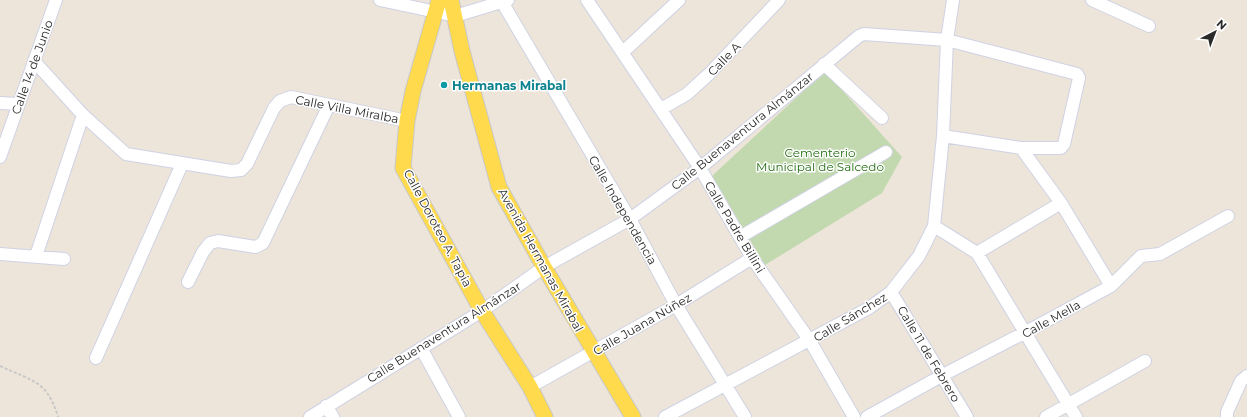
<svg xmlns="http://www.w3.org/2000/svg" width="1247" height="417" font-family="Montserrat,sans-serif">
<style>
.cemetery{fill:#c2d9af}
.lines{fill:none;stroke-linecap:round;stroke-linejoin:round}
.minor-casing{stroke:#cfd2e4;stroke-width:14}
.major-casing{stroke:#c8c8c8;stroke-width:17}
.path{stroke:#c8c8c8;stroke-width:2;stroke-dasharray:3 2;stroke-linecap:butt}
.minor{stroke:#fff;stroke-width:12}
.major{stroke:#ffda4d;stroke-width:15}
.culture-dot{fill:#0f9aa8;stroke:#fff;stroke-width:1.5}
.labels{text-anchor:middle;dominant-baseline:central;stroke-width:3;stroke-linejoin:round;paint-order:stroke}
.street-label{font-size:12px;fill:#2a2a2a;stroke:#fff}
.culture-label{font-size:12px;font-weight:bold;fill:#0d838f;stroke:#fff;text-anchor:start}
.park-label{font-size:12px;fill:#236e12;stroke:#fff}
</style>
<rect width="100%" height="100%" fill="#ede5da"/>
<!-- cemetery -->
<path class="cemetery" d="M825,71L902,157L882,193L765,265L712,176Z"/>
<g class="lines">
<!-- minor casing -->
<g class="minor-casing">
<path id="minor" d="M380,0L455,16L508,0
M587,0L700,168L752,258L810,341L854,417
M1092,0L1149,26
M502,2L630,219L676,305L745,417
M623,52L679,0
M34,61L83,115L126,154L231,171L241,170L247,164L274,108L280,101L291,97L407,121
M824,64L882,118
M0,103L19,104
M661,109L687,94L709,74L779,0
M943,136L1021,148L1061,203L1111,286
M0,157L56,0
M934,226L977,253L1076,417
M740,237L886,152
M977,253L1061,203
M0,254L64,259
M36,256L83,115
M188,282L203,252L210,243L218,241L256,247L263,243L329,105
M891,292L967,417
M421,348L459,417
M96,358L182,164
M530,387L676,305L752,258
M326,406L333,417
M310,417L482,311L544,267L630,219L700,168L859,36L864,34L947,40L1077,74L1079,78L1064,144L1061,148H1021
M665,417L869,308L891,292L919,256L934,226L943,136L947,40L953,0
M867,417L943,375L1024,333L1111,286L1141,256L1160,254L1228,216
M1046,417L1145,361
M1227,417V412L1241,381L1247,376"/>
</g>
<!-- major casing -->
<g class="major-casing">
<path id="major" d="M439,0L413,91L407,121L403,168L482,311L530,387L545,417
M451,0L462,51L499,187L544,267L633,417"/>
</g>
<!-- path -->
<path class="path" d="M0,366C32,381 47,380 58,417"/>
<!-- minor -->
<use href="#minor" class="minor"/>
<!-- major -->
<use href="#major" class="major"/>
</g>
<!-- markers -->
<circle class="culture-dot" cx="444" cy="85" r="4"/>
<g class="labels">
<!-- street labels -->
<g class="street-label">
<text transform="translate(724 59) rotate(-46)">Calle A</text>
<text transform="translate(32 67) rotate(-70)">Calle 14 de Junio</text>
<text transform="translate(347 109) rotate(11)">Calle Villa Miralba</text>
<text transform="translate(742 131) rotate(-39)">Calle Buenaventura Almánzar</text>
<text transform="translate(623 210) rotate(60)">Calle Independencia</text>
<text transform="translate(735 227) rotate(59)">Calle Padre Billini</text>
<text transform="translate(438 228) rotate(62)">Calle Doroteo A. Tapia</text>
<text transform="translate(541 260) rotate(61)">Avenida Hermanas Mirabal</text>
<text transform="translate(850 317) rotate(-31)">Calle Sánchez</text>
<text transform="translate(1051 319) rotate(-29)">Calle Mella</text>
<text transform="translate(642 324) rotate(-30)">Calle Juana Núñez</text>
<text transform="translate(444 332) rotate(-32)">Calle Buenaventura Almánzar</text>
<text transform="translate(929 354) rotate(59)">Calle 11 de Febrero</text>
</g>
<!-- culture labels -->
<g class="culture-label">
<text x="452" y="85">Hermanas Mirabal</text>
</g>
<!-- park labels -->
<g class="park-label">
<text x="820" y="152">Cementerio<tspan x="820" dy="14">Municipal de Salcedo</tspan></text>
</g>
</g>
<!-- north arrow -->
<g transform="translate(1215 32) rotate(42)" stroke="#ffffff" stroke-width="3" paint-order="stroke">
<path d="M0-3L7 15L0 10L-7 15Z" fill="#2a2a2a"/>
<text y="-6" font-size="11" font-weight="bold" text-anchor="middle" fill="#2a2a2a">N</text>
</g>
</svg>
